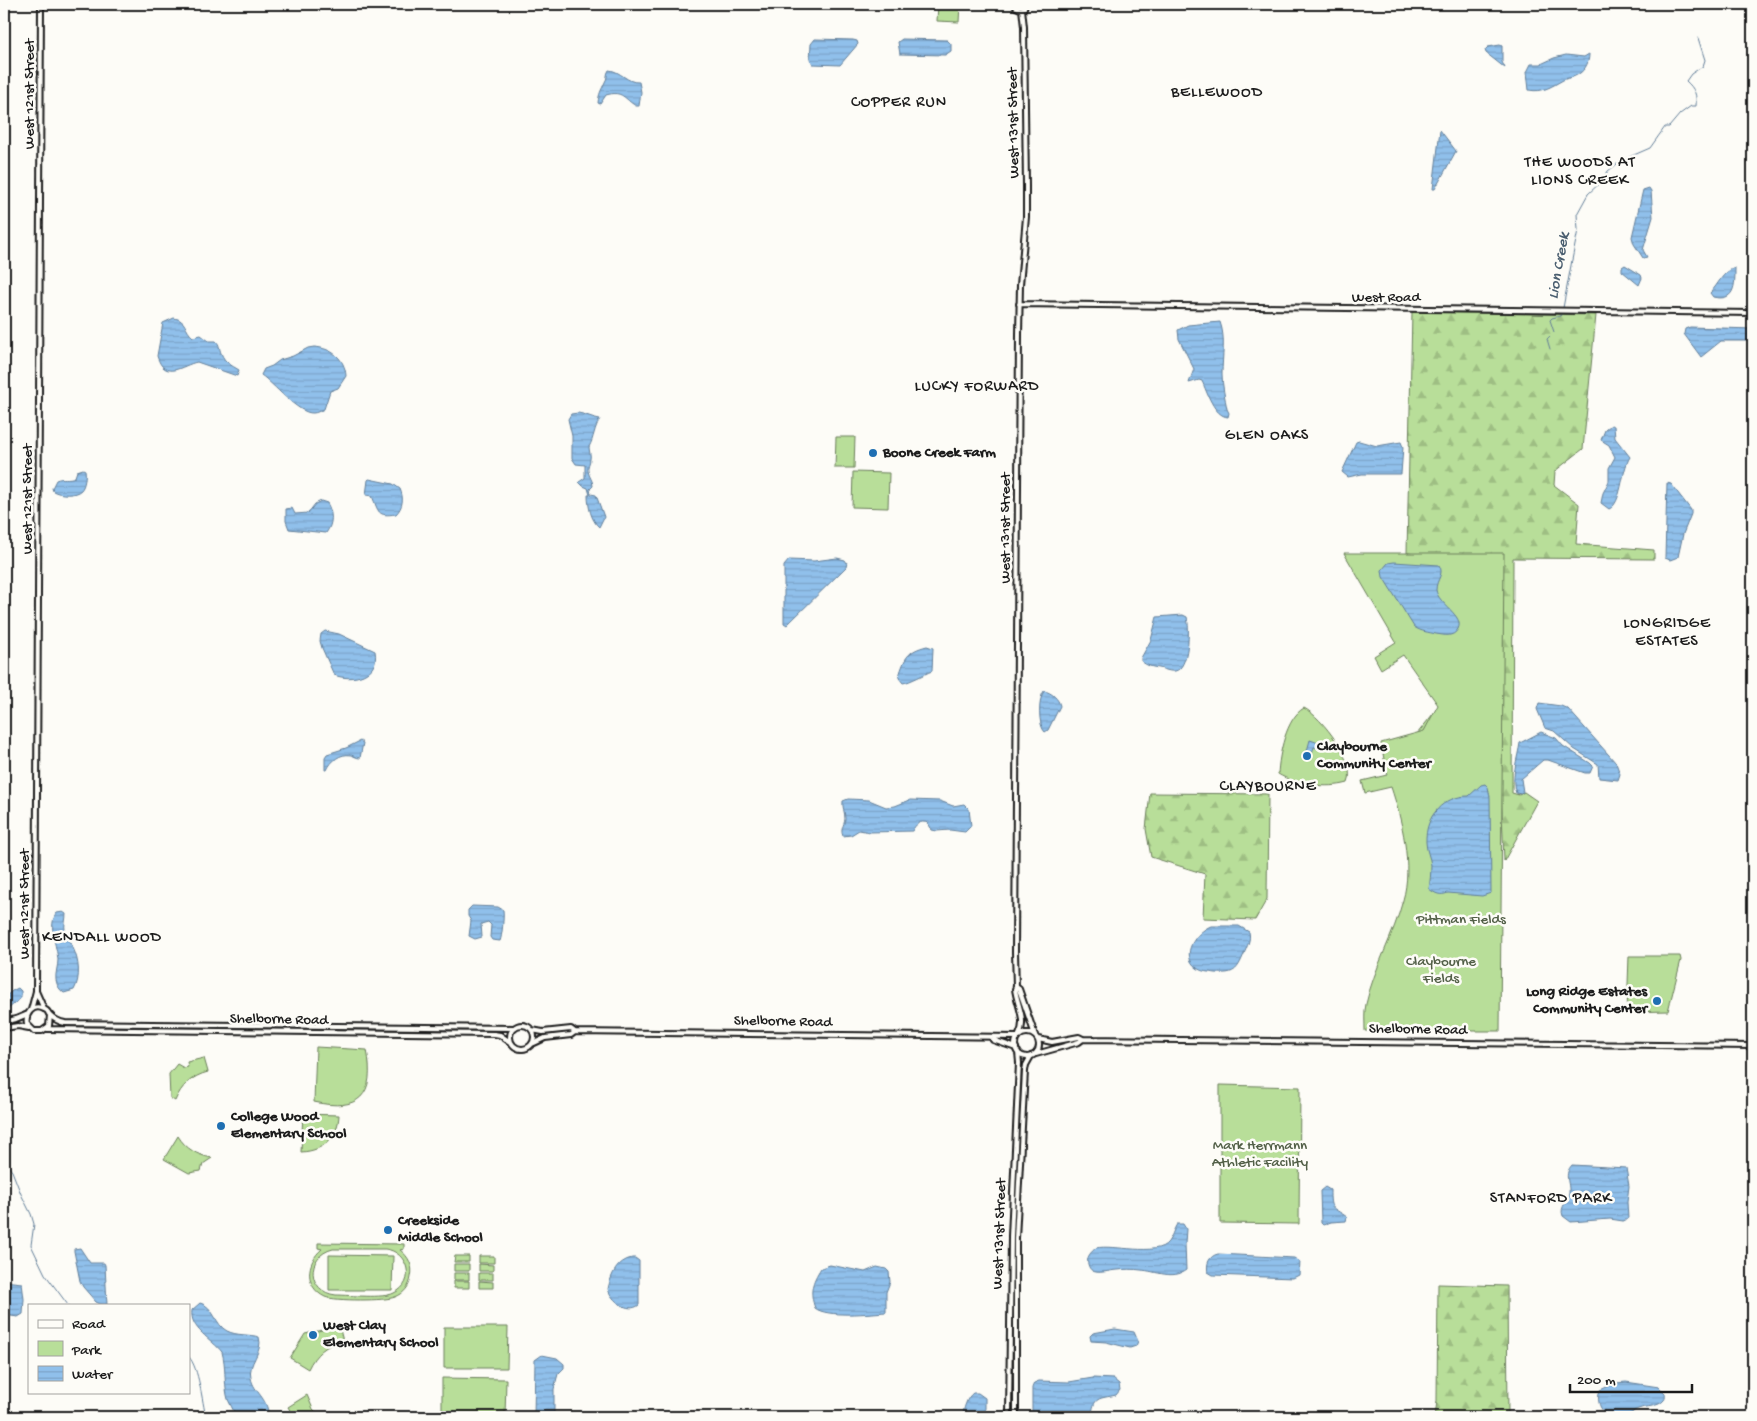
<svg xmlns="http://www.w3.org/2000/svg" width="1757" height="1421" font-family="'Gochi Hand',sans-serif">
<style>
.forest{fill:url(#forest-firs);stroke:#6a7d5a}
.park{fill:#b8de99;stroke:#6a7d5a;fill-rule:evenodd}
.water{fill:url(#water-rules);stroke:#627e98}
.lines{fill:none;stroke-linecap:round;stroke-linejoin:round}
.stream{stroke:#627e98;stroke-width:1}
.tertiary-casing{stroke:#1c1c1c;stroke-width:8}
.tertiary{stroke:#fdfcf7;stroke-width:4}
.poi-dot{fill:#1f6fb2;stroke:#fdfcf7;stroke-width:2}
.labels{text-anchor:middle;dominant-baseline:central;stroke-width:5;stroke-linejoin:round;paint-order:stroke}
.street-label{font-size:15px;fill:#1c1c1c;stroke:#fdfcf7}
.poi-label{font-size:15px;font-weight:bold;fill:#1c1c1c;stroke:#fdfcf7;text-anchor:start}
.park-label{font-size:15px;fill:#536048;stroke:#fdfcf7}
.neighbourhood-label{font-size:16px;letter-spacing:1px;fill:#1c1c1c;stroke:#fdfcf7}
.water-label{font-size:16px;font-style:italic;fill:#4a5e6f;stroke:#fdfcf7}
</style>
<defs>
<pattern id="forest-firs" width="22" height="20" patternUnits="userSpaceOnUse" patternTransform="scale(1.25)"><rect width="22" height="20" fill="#b8de99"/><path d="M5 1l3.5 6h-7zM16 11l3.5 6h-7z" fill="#9ebe83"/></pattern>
<pattern id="water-rules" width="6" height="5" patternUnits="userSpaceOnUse" patternTransform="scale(1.25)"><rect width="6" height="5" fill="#90c0eb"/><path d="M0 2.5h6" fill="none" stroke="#7ca4c9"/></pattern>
</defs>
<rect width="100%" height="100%" fill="#fdfcf7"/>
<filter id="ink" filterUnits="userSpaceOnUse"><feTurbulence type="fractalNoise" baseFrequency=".02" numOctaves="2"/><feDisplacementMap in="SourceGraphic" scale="10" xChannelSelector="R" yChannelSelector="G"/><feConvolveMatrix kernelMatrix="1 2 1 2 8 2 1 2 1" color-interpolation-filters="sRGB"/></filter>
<g filter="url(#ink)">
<!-- forest -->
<path class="forest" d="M1412,312L1596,315L1583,449L1555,471L1554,485L1579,504L1576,544L1654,550V559L1513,558L1512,793L1519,795L1524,792L1537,801L1504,861L1499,736L1413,739L1453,689L1448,557L1407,553Z
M1150,793L1268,794L1267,899L1255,920L1203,918L1205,874L1151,857L1146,829Z
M1438,1284L1507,1286L1508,1417H1435L1437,1401Z"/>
<!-- park -->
<path class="park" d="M938,4H960L959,22L937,21Z
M836,437H855L854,468H835Z
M853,472L889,473L888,508L852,507Z
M1344,553H1504L1500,1031H1365C1365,1022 1364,1012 1366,1004C1374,968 1394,935 1403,900C1413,866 1402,820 1391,787L1365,793L1362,781L1387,775L1381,743L1424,731L1438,705L1403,655L1381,669L1374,656L1396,642Z
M1304,708C1322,717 1357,763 1348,783C1327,789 1296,785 1278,774C1279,755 1286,718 1304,708Z
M1629,956H1680L1681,960L1668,1011L1627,1012Z
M316,1047L367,1050C376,1096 359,1112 314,1102Z
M204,1058L208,1072C192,1076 181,1086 175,1101L170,1098L169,1074L177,1064L184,1068L188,1067L187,1062Z
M1220,1085L1300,1087L1299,1224L1220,1223Z
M303,1114L339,1115C338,1137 324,1151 301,1152Z
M178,1136C186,1149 197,1155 212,1158L203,1164L201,1171L189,1173L164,1159Z
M318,1243L404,1244V1249L400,1250C408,1256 414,1266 411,1277C410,1286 404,1294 395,1297C386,1301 335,1301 325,1297C304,1287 306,1262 322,1249L318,1248ZM333,1249H385C408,1251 417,1283 394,1293C383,1299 350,1295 336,1295C307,1292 305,1256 333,1249Z
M329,1255L393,1256L392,1290H329Z
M455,1256H469V1262H454Z
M479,1256H494V1263H479Z
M454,1264H469V1271H454Z
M479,1264L493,1265V1271H479Z
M454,1273H469V1280H454Z
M479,1273H493V1280H479Z
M454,1281H469V1288H454Z
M479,1281L493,1282V1288H479Z
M339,1326L343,1341C326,1344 315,1354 308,1369L290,1358L305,1334Z
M444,1327H508L507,1368H444Z
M442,1378L506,1379L505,1417H442Z
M307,1395L313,1409L321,1417H294L288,1407Z"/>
<!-- water -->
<path class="water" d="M815,39L853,40L857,41L858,44L840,65L813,64L810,59L811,44Z
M902,39L947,40L951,44V51L945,55L900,54L898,42Z
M1500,45L1502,46V62L1505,68L1486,53L1485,50L1488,47Z
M1589,54C1589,64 1584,72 1575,76C1571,78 1567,78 1563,80C1552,86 1543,93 1529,90L1527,72L1531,64H1541L1554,58L1566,55L1584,57Z
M609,70C621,71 627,83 639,82L641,92L639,106H636C624,99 623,90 606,95L600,104L598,103C599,93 601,91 605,82C608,78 606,74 609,70Z
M1440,130L1456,151L1435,189H1433Z
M1649,188L1651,191L1653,217L1643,250L1647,257L1643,258L1634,244L1632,237L1643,190Z
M1625,265L1641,275L1642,278L1639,285L1622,271V267Z
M1735,268C1735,286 1735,302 1713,297L1710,293C1719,284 1722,272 1735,268Z
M174,318C187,320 184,330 193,337L201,335L209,341H216C220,345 219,348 221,353C225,363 231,365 239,370L237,376L197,362C182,365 165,382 157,356L163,323Z
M1220,322C1226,338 1222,357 1222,374C1222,385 1225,398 1227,409L1229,413L1228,417C1214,416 1207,392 1202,381L1199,380L1189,383L1194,369L1179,339L1178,330L1188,325Z
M1690,327L1753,329V341H1721L1701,357L1684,334L1685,329Z
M314,347C331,348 345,358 346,376L338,388L330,391L324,409C320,411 316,413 313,413C298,414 273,383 261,375L264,369L272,366L280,360L293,356L308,348Z
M578,413C586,414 592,418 600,419C594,428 594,438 589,447C589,451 591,455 590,459C590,463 587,466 588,471C589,477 593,480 593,486L590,489L591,494L596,495L604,517L599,527C591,520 588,506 588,495H590L588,488L583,486L579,482L585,478V465L576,464L572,458V436L568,419L571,414Z
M1611,425L1614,426L1615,438L1630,457C1621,471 1622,504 1609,509L1601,503L1603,493L1609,481V468L1615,457L1609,445L1601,440L1605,430Z
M1359,441L1377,446L1401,442L1403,447L1401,474H1362L1348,477L1342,472L1356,442Z
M83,469L85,470C86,475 85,486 81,490C75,496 60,495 53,491L52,488L56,480C63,477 68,480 75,477L77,471Z
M369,479L393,484L400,489C404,498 403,507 396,514C377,517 379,512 372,496L366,495L368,480Z
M1667,483L1671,484L1691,510V514L1683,534L1678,557L1670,560L1665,558Z
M321,501L327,503C333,513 333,524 326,533L289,529L286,521V509L292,508L295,514L308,513L315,504Z
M837,558L845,560L847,563L846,567L787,625L784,623V566L789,560L814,561Z
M1394,562L1439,565C1445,574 1436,579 1436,590C1438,604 1465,616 1458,629C1453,638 1444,635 1436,634C1428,632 1422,632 1414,627L1383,577L1382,570L1388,563Z
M1183,615L1187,617C1190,628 1189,669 1175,671C1170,672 1164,669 1159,668C1152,667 1147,666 1141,661V658L1151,640L1157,617Z
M325,631L339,634L375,651C380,676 352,682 334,675L322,648L320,641L321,634Z
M927,646L933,648L932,671C924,674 910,682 903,683L899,678V676C905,658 907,651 927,646Z
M1044,691C1051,692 1059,699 1060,706L1048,730L1045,732C1038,726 1038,699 1044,691Z
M1539,703L1561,706L1568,709L1616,763L1620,774L1618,780L1599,778L1598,764L1574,749L1554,731L1545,728L1537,709Z
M1541,732L1556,738L1563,746L1590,763L1593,766L1590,773H1585L1548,760H1543L1521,779L1523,792L1521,794L1516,793C1510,780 1518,757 1520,743Z
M1310,740L1325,745L1323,750L1314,747L1312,753L1307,751Z
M360,741L363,743L360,758C357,758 354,756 351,755C340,753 331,761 327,770H325V757L327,754L346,748Z
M1485,784L1488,787L1490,797L1491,893L1482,896L1448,893C1440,896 1436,894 1429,889C1430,882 1431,873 1431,865C1430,857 1426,850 1426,842C1425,816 1443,796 1469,796L1481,785Z
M848,799L869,800L886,807L895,806L910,800L940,801L953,806L964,804L969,809L971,826L965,832L950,830L937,831L932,830L928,823C920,820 916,824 912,831L870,832L859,830L851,835L843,836C840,829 844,826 845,819C845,812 842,807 843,801Z
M472,906L498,907L503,910C504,916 502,937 500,941L492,940L490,937L491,925L488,922L481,924L482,937L475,939L469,936L471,921L468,916V910Z
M63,912L66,914C66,919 64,925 65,930C65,936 70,942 73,948C79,960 81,978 74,990L64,993C60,990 57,986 56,980C55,974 58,966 58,960C57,946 47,925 57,913Z
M1211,926H1239L1249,932C1251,940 1247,946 1244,954C1237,971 1234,974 1216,973C1209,972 1202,972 1197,968C1179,955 1196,932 1211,926Z
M18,988L21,991V998L8,1009L4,1010V998L12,991Z
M1572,1165L1626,1168L1629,1186L1627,1202L1628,1219L1623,1221L1610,1219L1571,1222L1563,1216C1559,1206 1569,1202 1569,1193C1570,1182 1563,1175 1572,1165Z
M1325,1187L1330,1190C1330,1210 1331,1206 1347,1217L1346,1221L1331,1222L1323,1225L1321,1223L1320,1191Z
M1177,1224H1183L1186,1229L1185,1244L1186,1270C1173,1280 1156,1271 1141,1270C1134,1269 1125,1269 1118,1270C1108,1270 1091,1278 1088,1264C1086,1257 1091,1252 1096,1248C1113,1244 1157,1257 1168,1242C1172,1237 1173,1230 1177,1224Z
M80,1248L90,1263H104L105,1265L107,1305H102L96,1302L83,1287L80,1281L74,1251V1249Z
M1218,1254L1294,1258L1300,1262L1299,1275L1293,1278L1213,1275L1208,1272C1206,1264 1209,1256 1218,1254Z
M632,1258H635L639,1261V1305C628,1314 611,1300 608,1289C611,1275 617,1261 632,1258Z
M830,1265L865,1272L877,1267L886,1269L889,1272L890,1282L886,1292V1312C871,1313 827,1318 815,1308C809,1292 812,1282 821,1268Z
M4,1281L22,1283L24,1299L23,1314L18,1317L4,1315Z
M200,1303C214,1306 215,1325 227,1331C237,1336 249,1334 259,1337C264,1352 247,1363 251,1378C254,1393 267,1396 269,1417H235C235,1410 228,1403 227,1395C224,1381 226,1366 222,1352C212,1339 189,1329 192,1310Z
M1115,1329L1134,1332L1138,1341L1136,1346L1130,1348L1106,1342L1091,1341L1090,1336L1093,1333Z
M542,1355L557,1358L564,1364V1368L558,1374L554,1389V1417H534L535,1360Z
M1093,1378L1113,1379L1119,1384L1120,1390L1116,1395C1099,1399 1093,1396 1092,1417H1032V1388L1034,1383L1039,1381L1069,1382Z
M1626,1382L1659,1387L1665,1393C1665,1395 1666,1398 1664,1400C1659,1407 1646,1406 1638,1409C1634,1410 1630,1415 1625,1417C1607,1421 1594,1407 1600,1390L1616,1383Z
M973,1393H978L985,1398V1417H962C964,1409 966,1398 973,1393Z"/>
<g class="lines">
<!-- stream -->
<path class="stream" d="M1563,308L1572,260L1578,230L1577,214L1588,194L1601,182L1608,171L1617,164L1627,158L1650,148L1665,127H1669L1680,114L1691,106H1696C1697,95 1695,89 1686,81L1691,74L1703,66L1705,60L1698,38
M1550,349L1547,339L1554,332L1550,320L1552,318L1560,316L1563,312
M4,1161L12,1171L21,1194L31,1214L34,1224L31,1245L45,1274L68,1305
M189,1357C199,1368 202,1401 206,1417"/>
<!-- tertiary casing -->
<g class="tertiary-casing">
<path id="tertiary" d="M1015,4L1016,7L1020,9L1024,8L1025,4
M1019,304L1753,313
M1016,987L1019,989L1035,1035
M36,991L44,1009
M31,1010L36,991L41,4
M50,1015L49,1026L42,1031H34L27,1024C25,1014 33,1003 44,1009C50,1012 46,1011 50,1015C54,1019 60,1022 65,1023L514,1028
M4,1022L16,1019L28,1014
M510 1037a12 12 0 1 1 24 0a12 12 0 1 1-24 0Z
M4,1028L18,1026L29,1028
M47,1029L494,1034L500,1035L510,1042
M532,1030L543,1032L571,1029L575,1032
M1015 1045a12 12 0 1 1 24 0a12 12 0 1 1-24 0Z
M1019,1035C1027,1020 1017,1005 1015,989L1016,987L1015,952L1019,334L1020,285L1026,217V186L1024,27L1022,9
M991,1037L993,1040L1016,1048
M1038,1039L1052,1042L1079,1037L1083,1039L1753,1046
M532,1044L545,1038L571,1035L575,1032L1018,1037
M1036,1054L1079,1042L1083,1039
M1009,1417L1011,1236L1019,1063L1018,1052
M1016,1417V1238L1025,1071L1026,1065L1031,1056"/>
</g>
<!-- tertiary -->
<use href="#tertiary" class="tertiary"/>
</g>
</g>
<!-- markers -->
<g class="poi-dot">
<circle cx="873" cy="453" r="5"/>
<circle cx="1307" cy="756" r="5"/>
<circle cx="1657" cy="1001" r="5"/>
<circle cx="221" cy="1126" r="5"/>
<circle cx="388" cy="1230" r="5"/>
<circle cx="313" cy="1335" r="5"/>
</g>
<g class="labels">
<!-- street labels -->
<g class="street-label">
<text transform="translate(30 94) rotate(-90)">West 121st Street</text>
<text transform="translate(1014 123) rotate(-91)">West 131st Street</text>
<text x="1386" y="298">West Road</text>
<text transform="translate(28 499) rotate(-90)">West 121st Street</text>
<text transform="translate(1006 528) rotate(-90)">West 131st Street</text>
<text transform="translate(25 904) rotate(-90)">West 121st Street</text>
<text transform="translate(279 1020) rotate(1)">Shelborne Road</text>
<text transform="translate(783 1022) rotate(1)">Shelborne Road</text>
<text transform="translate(1418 1030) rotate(1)">Shelborne Road</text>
<text transform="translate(1000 1234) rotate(-88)">West 131st Street</text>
</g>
<!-- poi labels -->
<g class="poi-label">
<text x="883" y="453">Boone Creek Farm</text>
<text x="1317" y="747">Claybourne<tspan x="1317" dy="17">Community Center</tspan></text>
<text x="1647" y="992" text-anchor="end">Long Ridge Estates<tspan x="1647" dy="17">Community Center</tspan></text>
<text x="231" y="1117">College Wood<tspan x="231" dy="17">Elementary School</tspan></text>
<text x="398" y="1221">Creekside<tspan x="398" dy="17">Middle School</tspan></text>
<text x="323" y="1326">West Clay<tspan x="323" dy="17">Elementary School</tspan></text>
</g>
<!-- park labels -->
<g class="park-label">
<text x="1461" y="920">Pittman Fields</text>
<text x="1441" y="962">Claybourne<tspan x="1441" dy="17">Fields</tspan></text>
<text x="1260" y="1146">Mark Herrmann<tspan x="1260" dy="17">Athletic Facility</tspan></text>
</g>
<!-- neighbourhood labels -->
<g class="neighbourhood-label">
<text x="1217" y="93">BELLEWOOD</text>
<text x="899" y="103">COPPER RUN</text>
<text x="1580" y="163">THE WOODS AT<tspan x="1580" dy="18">LIONS CREEK</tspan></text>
<text x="977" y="387">LUCKY FORWARD</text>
<text x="1267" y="436">GLEN OAKS</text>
<text x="1667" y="624">LONGRIDGE<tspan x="1667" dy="18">ESTATES</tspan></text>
<text x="1268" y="787">CLAYBOURNE</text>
<text x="102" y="938">KENDALL WOOD</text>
<text x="1551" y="1199">STANFORD PARK</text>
</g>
<!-- water labels -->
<g class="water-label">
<text transform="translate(1560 266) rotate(-80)">Lion Creek</text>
</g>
</g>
<!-- margin -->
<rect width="1757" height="1421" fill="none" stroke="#fdfcf7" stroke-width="20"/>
<rect x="10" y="10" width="1737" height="1401" fill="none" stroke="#1c1c1c" stroke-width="2" filter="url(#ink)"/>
<!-- legend -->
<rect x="28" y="1304" width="162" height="90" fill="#fdfcf7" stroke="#a3a29f"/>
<rect x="38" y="1320" width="25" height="8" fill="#fdfcf7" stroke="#a3a29f"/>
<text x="72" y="1328" font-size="15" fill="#1c1c1c">Road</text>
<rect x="38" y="1341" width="25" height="15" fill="#b8de99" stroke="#a3a29f"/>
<text x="72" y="1354" font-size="15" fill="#1c1c1c">Park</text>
<rect x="38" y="1366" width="25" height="15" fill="url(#water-rules)" stroke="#a3a29f"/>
<text x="72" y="1378" font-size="15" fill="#1c1c1c">Water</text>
<!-- scale -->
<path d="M1570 1384v8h122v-8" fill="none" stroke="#1c1c1c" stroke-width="2.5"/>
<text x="1577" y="1384" font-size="15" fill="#1c1c1c" stroke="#fdfcf7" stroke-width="4" paint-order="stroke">200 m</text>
</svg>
